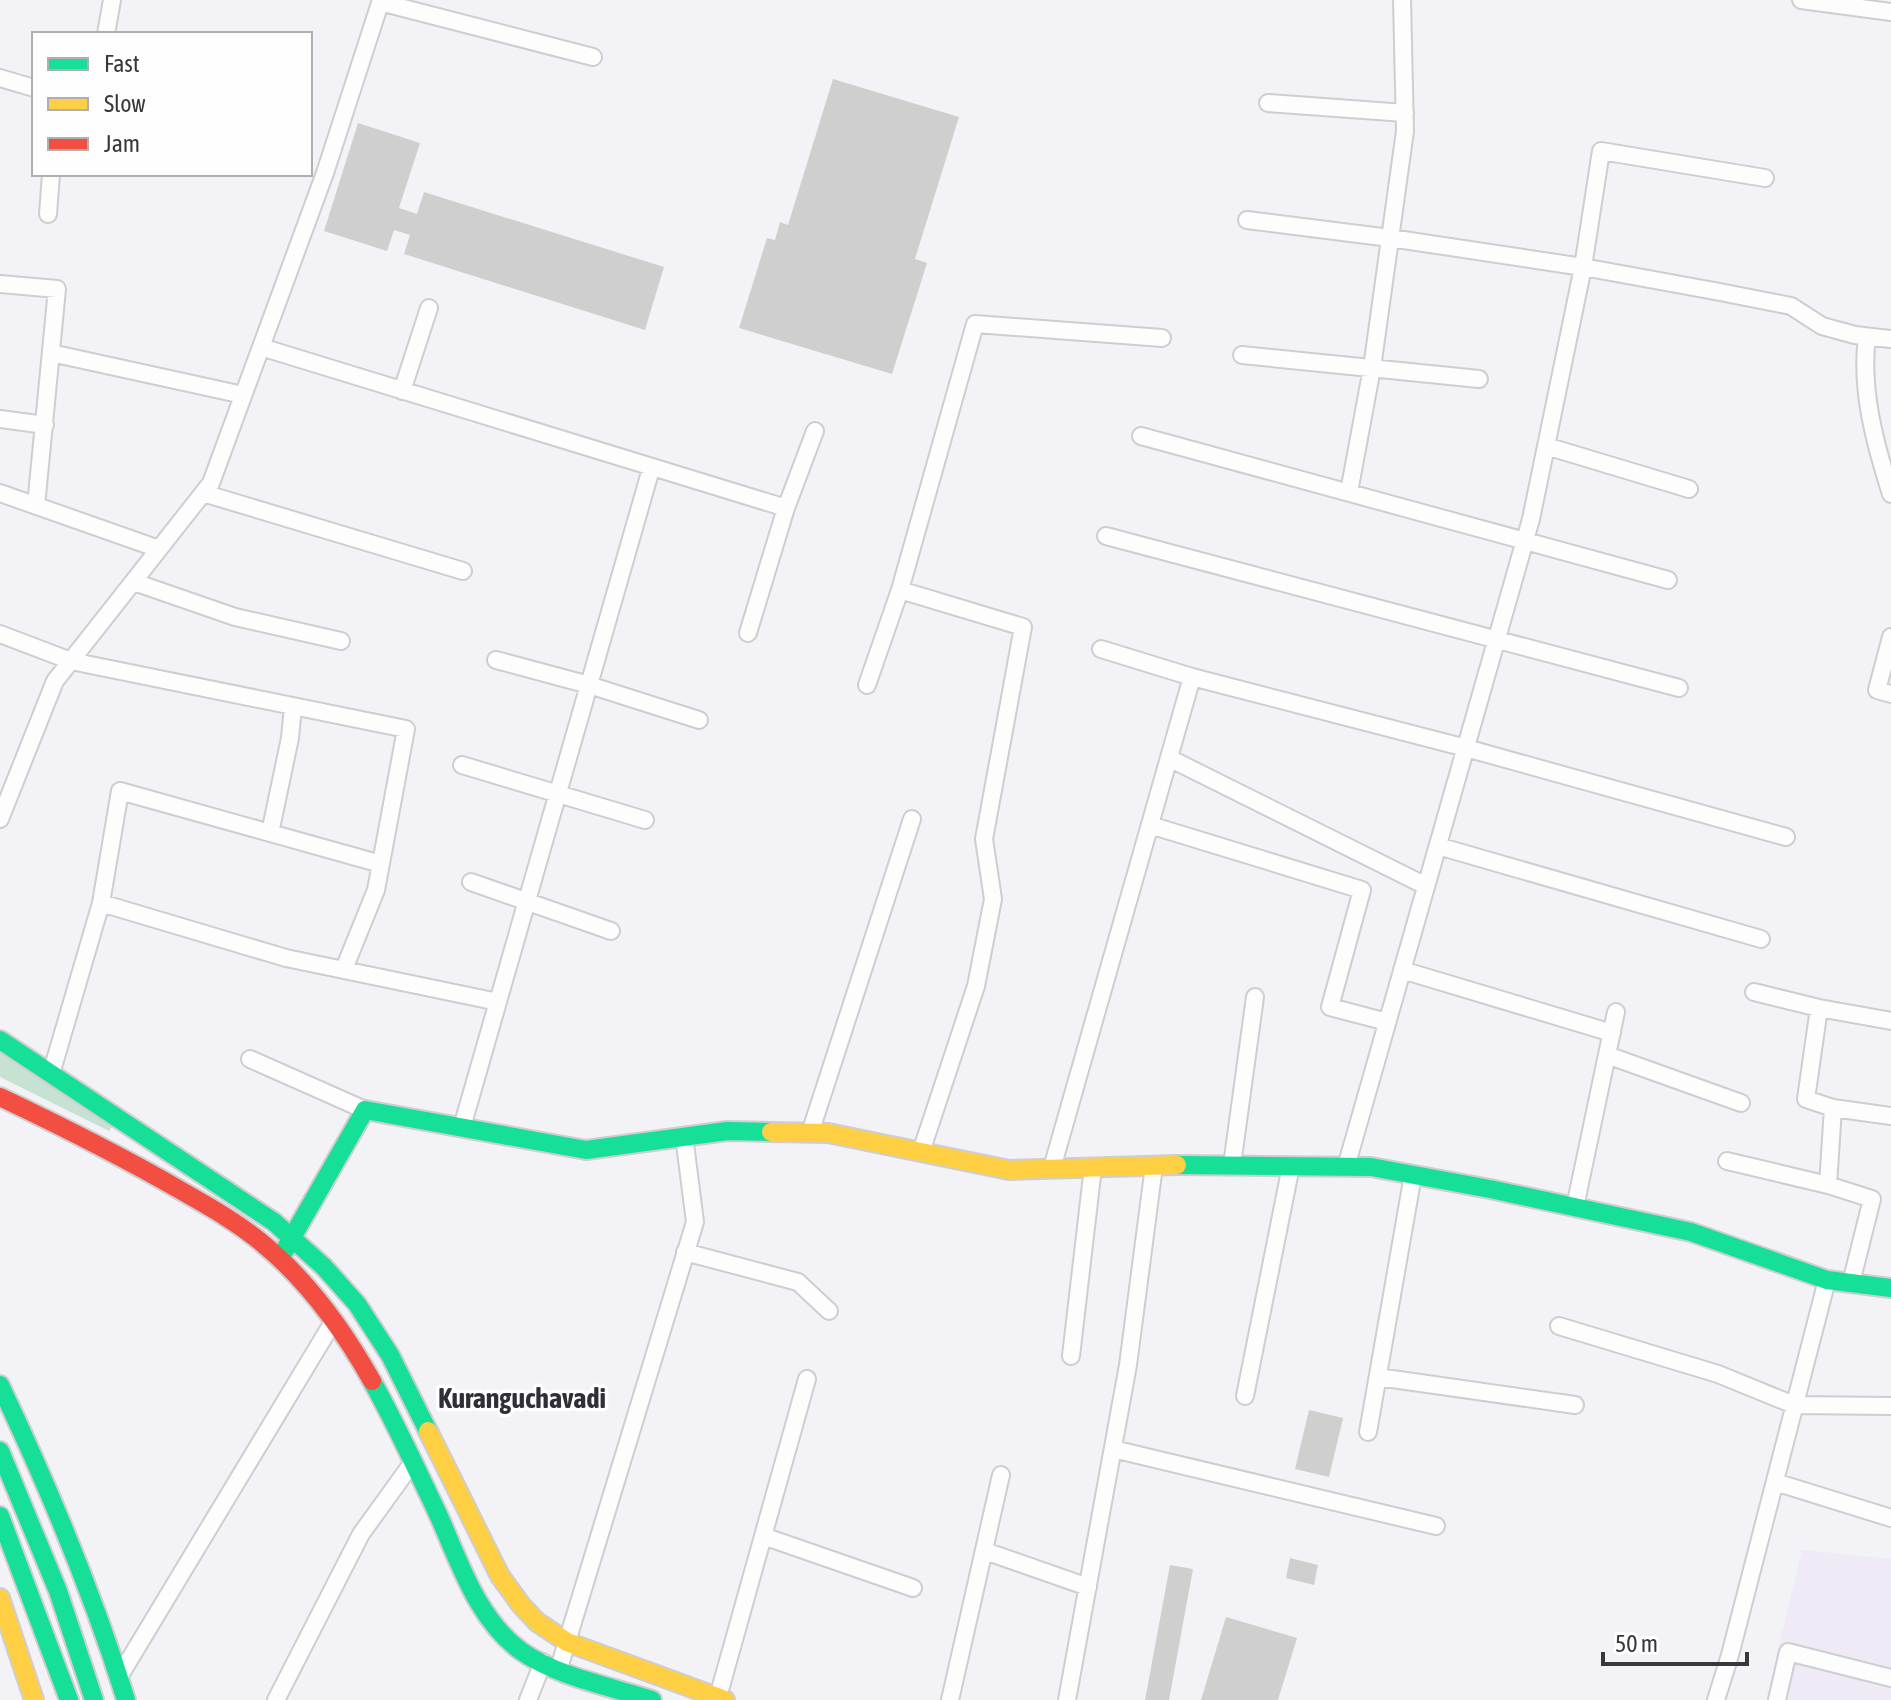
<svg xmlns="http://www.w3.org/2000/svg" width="1891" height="1700" font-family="'Asap Condensed',sans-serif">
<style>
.industrial{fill:#f0e9f6}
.green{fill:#c7e2d3}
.building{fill:#d0cfd0}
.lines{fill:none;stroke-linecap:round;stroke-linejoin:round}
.street-casing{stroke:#ceced2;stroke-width:20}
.fast-casing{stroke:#ceced2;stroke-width:22}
.slow-casing{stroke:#ceced2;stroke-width:22}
.jam-casing{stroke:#ceced2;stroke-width:22}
.street{stroke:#fdfdfe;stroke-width:16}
.fast{stroke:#16e098;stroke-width:18}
.slow{stroke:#ffcf43;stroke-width:18}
.jam{stroke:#f24e42;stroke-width:18}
.labels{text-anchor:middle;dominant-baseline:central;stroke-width:7;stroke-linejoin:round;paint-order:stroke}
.quarter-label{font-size:28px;font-weight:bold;fill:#302f37;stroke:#fefefe}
</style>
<rect width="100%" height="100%" fill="#f2f2f7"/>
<!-- industrial -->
<path class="industrial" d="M1802,1550L1891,1559V1700H1766Z"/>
<!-- green -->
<path class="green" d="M0,1052L112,1127L109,1131L0,1077Z"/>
<!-- building -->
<path class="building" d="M833,79L959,117L915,259L927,263L892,374L739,328L767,238L775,240L780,222L788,225Z
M358,123L420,143L399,208L417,214L424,192L664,267L645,330L404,254L410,235L394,230L387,251L324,231Z
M1309,1410L1343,1418L1329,1477L1295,1469Z
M1290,1558L1318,1565L1314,1585L1286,1578Z
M1170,1565L1193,1569L1169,1700H1145Z
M1226,1617L1297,1638L1278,1700H1201Z"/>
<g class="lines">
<!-- street casing -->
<g class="street-casing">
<path id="street" d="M1801,0L1891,12
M380,2L593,57
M106,34L112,0
M0,78L34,88
M1268,103L1405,113
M48,214L51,174
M1247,220L1390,238L1583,267L1720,292L1791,306L1822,326L1855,335L1891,339
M0,284L57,289L36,506
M1867,337C1860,389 1875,444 1891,494
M261,347L786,508
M51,353L243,395
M1242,355L1479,379
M402,391L429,308
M0,419L45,425
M1141,436L1668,580
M1546,446L1689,489
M1349,492L1372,368L1405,131L1402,0
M0,493L159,549
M203,493L463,571
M1106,536L1679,688
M134,582L235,617L341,641
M900,590L1023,627L984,839L993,899L976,986L921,1152
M748,633L786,508L815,431
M0,634L71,661L406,729L376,890L344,969
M1891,637L1877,690L1891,694
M1101,649L1192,677
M496,660L589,685L699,720
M867,685L900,590L975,324L1162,338
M1169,758L1426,886
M462,765L645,820
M0,819L55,681L211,483L325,173L381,0
M1150,825L1362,890L1330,1007L1387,1022
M270,833L290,738L293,706
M1438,846L1761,939
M381,864L120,791L101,903L286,958L498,1002
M471,882L611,931
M1402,970L1612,1033
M1754,992L1819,1008L1891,1021
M1819,1008L1806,1099L1833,1108L1891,1116
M1607,1055L1741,1103
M250,1059L365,1110
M51,1074L101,903
M1833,1108L1828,1185L1872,1199L1851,1283
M462,1127L651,469
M810,1133L912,819
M1727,1161L1828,1185
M1232,1165L1255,997
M1346,1167L1531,519L1583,267L1601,151L1765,178
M1052,1168L1192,677L1466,748L1786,837
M1575,1207L1616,1012
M685,1252L798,1282L829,1311
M1559,1326L1718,1374L1794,1405L1891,1406
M1071,1356L1093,1167
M1378,1377L1575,1405
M1245,1396L1291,1166
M1368,1432L1413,1175
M1113,1449L1436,1526
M1775,1482L1891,1518
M763,1536L913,1588
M985,1551L1088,1587
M559,1668L695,1222L684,1136
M119,1677L333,1322
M718,1697L807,1379
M276,1700L361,1534L413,1462
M528,1700L543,1662
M950,1700L1001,1475
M1067,1700L1128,1365L1154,1166
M1716,1700L1730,1655L1827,1280
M1777,1700L1788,1652L1891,1678"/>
</g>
<!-- fast casing -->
<g class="fast-casing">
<path id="fast" d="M0,1040L274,1222L324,1267L357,1304L390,1355L428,1431
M1177,1165L1371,1167L1490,1189L1691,1232L1827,1280L1891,1288
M282,1255L365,1110L586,1150L727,1131L771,1132
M372,1381C396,1424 416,1468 437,1512C459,1560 476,1618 521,1651C558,1677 609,1686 652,1700
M0,1385C49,1488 92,1591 126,1700
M0,1451L58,1591L94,1700
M0,1516L69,1700"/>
</g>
<!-- slow casing -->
<g class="slow-casing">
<path id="slow" d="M771,1132L828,1133L1009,1170L1177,1165
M428,1431L500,1576L521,1605L537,1622L567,1642L725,1700
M0,1598L34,1700"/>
</g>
<!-- jam casing -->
<g class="jam-casing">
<path id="jam" d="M0,1097C61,1126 121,1156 180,1190C208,1206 237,1222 262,1243C307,1280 344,1331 372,1381"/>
</g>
<!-- street -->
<use href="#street" class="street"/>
<!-- fast -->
<use href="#fast" class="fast"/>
<!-- slow -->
<use href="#slow" class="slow"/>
<!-- jam -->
<use href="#jam" class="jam"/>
</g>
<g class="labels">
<!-- quarter labels -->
<g class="quarter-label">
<text x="522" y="1398">Kuranguchavadi</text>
</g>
</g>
<!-- legend -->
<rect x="32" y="32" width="280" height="144" fill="#fefefe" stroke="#afafb0" stroke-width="2"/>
<rect x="48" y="58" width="40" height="12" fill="#16e098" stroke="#afafb0" stroke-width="2"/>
<text x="104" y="72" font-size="24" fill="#38383c">Fast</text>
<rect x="48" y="98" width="40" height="12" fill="#ffcf43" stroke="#afafb0" stroke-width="2"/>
<text x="104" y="112" font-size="24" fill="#38383c">Slow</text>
<rect x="48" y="138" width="40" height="12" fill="#f24e42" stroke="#afafb0" stroke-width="2"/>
<text x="104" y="152" font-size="24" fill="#38383c">Jam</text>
<!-- scale -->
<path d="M1603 1652v12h144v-12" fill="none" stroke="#38383c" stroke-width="4"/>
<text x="1615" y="1652" font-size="24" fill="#38383c" stroke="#fefefe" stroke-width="6" paint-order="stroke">50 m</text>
</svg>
